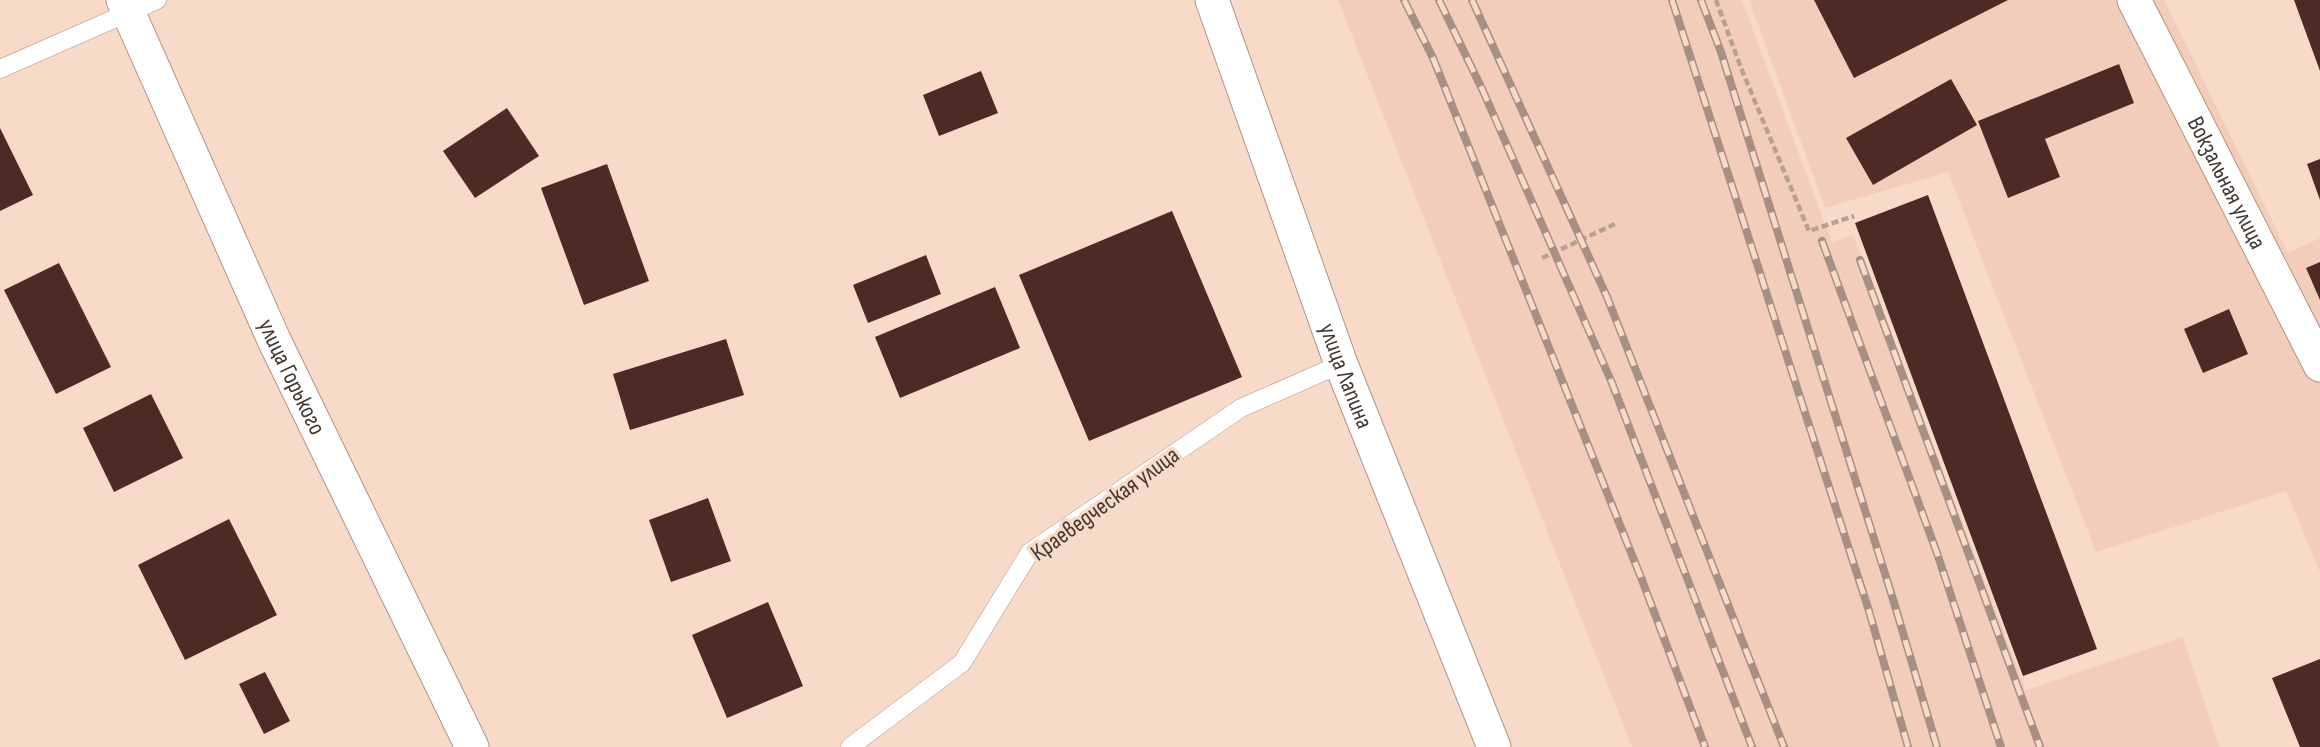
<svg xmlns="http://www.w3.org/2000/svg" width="2320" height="747" font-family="'Sofia Sans Condensed',sans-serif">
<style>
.built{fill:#f2cdb9}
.building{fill:#4d2a25}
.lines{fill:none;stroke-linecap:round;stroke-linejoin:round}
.lane-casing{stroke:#af9384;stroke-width:19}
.street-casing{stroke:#af9384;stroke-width:35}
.path{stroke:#b8a194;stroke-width:4.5;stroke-dasharray:7 3.5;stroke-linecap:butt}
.lane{stroke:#fff;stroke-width:18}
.street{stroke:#fff;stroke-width:33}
.rail-casing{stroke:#a69084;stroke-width:8}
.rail{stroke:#f8dac9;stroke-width:5;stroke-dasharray:16;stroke-linecap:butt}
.labels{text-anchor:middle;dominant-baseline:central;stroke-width:7;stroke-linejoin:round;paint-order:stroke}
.street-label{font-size:24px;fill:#443832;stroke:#f8dac9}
</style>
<rect width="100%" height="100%" fill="#f8dac9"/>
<!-- built -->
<path class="built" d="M1338,0H1742L1832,243L1853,234L2026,690L2183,637L2219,747H1632Z
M1749,0H2164L2288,253L2320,238V572L2286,491L2096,552L1948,172L1825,208Z"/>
<!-- building -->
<path class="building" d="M1814,0H2008L1854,78Z
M2294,0H2320V71Z
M2119,64L2134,103L2045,139L2060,177L2008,198L1978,121Z
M981,71L998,113L939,136L923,95Z
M1951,79L1977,125L1873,185L1846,138Z
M507,108L539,156L475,198L443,151Z
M0,128L33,195L0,211Z
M2320,159V200L2307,164Z
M607,164L649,281L584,305L541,188Z
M1928,195L2097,649L2023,676L1855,223Z
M1172,211L1242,377L1089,441L1019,275Z
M926,255L941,294L868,323L853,285Z
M2320,262V300L2306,268Z
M59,263L111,367L56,394L4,290Z
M995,287L1020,348L900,398L875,337Z
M2229,309L2248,354L2203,373L2184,329Z
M726,339L744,395L630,430L613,374Z
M151,394L183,458L114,492L83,428Z
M708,498L731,561L671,582L649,520Z
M229,519L277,615L185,660L138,565Z
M768,602L803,686L727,718L692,635Z
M2320,659V747H2300L2272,678Z
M265,672L290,721L264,734L239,684Z"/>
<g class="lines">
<!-- lane casing -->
<g class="lane-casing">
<path id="lane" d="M0,69L157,0
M850,747L962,663L1030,552L1241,408L1341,364"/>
</g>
<!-- street casing -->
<g class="street-casing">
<g id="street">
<path id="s1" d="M123,0L274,340L472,747"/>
<path id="s2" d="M1212,0L1341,364L1494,747"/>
<path id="s3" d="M2134,0L2320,365"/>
</g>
</g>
<!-- path -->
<path class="path" d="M1716,0L1741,68L1809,231L1854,216
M1542,258L1615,224"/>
<!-- lane -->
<use href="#lane" class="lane"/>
<!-- street -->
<use href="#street" class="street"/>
<!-- rail casing -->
<g class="rail-casing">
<path id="rail" d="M1404,0L1433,58L1642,580L1705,747
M1439,0L1483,91L1612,383L1752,747
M1472,0L1607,297L1784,747
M1672,0L1869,611L1908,747
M1701,0L1721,52L1892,596L1937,747
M1822,241L1937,553L2001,747
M1860,260L2040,747"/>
</g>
<!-- rail -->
<use href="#rail" class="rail"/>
</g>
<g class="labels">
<!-- street labels -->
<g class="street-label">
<text stroke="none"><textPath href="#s3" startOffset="205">Вокзальная улица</textPath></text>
<text stroke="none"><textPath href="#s1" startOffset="413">улица Горького</textPath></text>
<text stroke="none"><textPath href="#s2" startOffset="399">улица Лапина</textPath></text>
<text transform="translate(1105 504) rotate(-36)">Краеведческая улица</text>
</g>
</g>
</svg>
